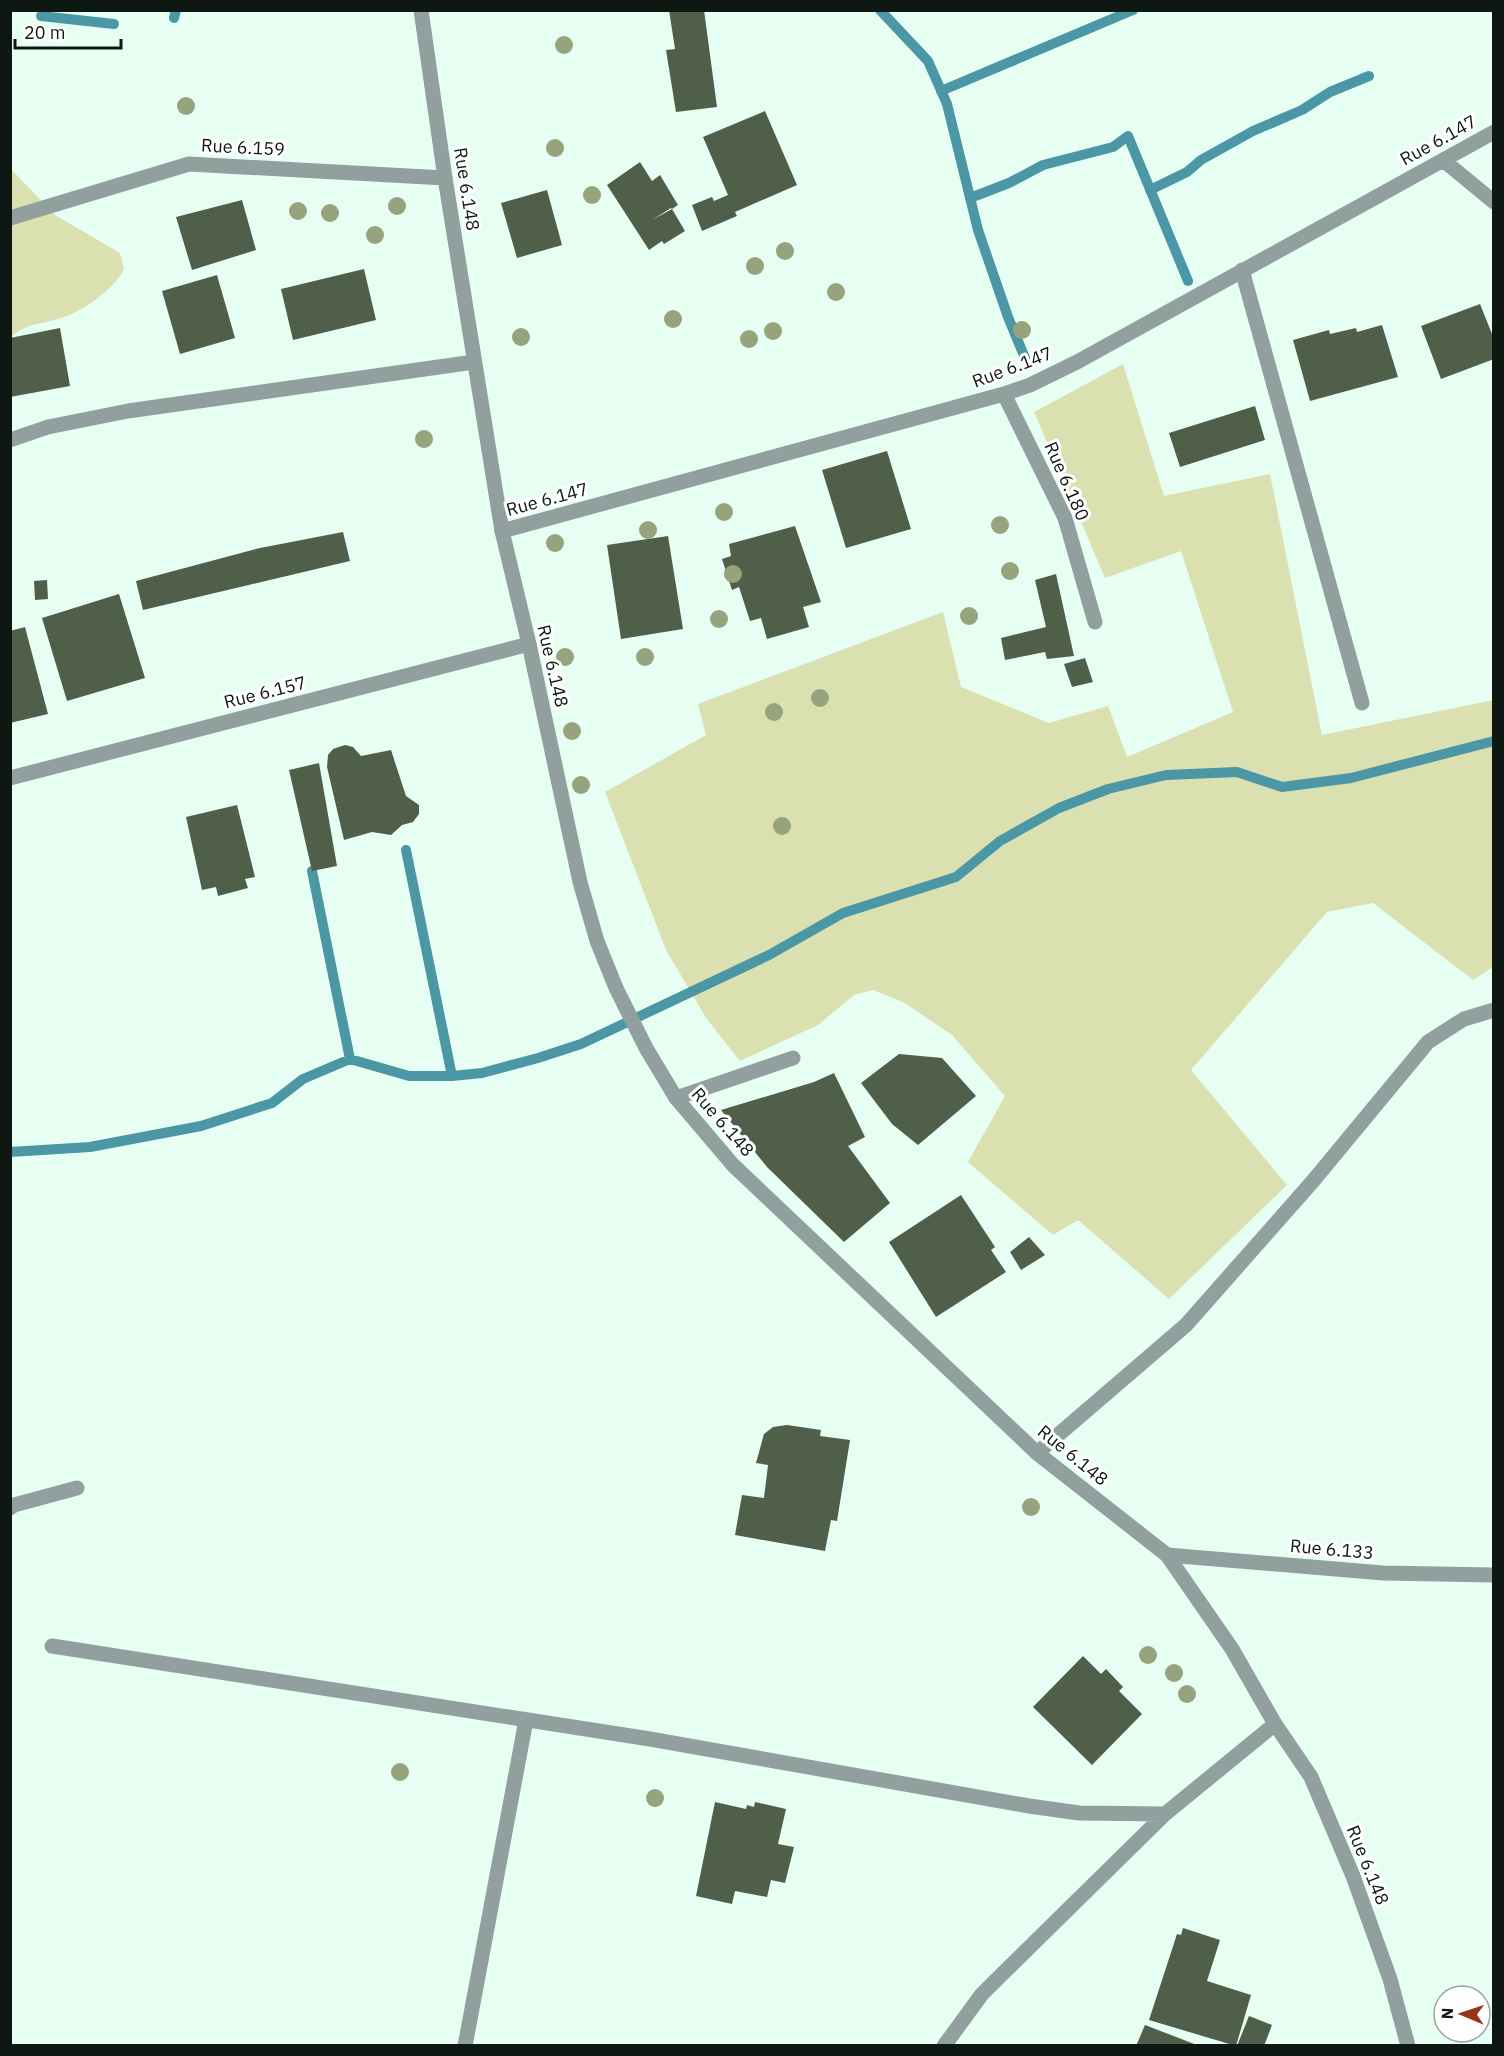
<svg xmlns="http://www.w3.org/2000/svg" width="1504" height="2056" font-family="'IBM Plex Sans',sans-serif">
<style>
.green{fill:#dbe0b0}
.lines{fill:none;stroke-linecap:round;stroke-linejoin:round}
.stream{stroke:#4b97a5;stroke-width:10}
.building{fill:#505f4a}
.service{stroke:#91a09e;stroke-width:15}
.minor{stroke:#91a09e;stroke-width:15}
.tertiary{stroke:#91a09e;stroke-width:15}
.tree{fill:#96a37d}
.labels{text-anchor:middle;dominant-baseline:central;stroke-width:6;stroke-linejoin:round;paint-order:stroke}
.street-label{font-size:18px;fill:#0d1813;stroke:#fff}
</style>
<rect width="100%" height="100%" fill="#e7fff2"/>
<!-- green -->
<path class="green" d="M10,168L55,215L120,253L124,269C114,290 81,313 58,319C37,325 28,323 11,337Z
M1123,364L1164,496L1270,474L1322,735L1494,700L1493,967L1473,980L1373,903L1327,912L1191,1070L1287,1185L1169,1299L1078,1220L1053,1235L968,1162L1005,1096L952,1035L903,1002L873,990L854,995L818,1025L740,1061L706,1018L666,950L605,792L706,735L698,704L943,612L961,687L1049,723L1108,706L1127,757L1233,712L1181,551L1105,578L1034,412Z"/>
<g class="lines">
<!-- stream -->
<path class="stream" d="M880,10L928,61L947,104L978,230L1008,317L1025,358
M41,16L114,24
M174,18L176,10
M941,91L1133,10
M1150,190L1187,172L1201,160L1253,131L1302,110L1330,92L1369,76
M970,198L1009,183L1043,165L1113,147L1128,136L1188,281
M406,850L452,1076
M312,871L350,1059
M10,1152L90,1147L201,1126L272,1103L303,1079L350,1059L409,1076H452L482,1073L538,1058L581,1044L769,955L843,913L956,877L1000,841L1059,808L1108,789L1166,775L1237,772L1282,787L1351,778L1494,741"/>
</g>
<!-- building -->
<path class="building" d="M669,10H704L717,107L676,112L666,50L675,49Z
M765,111L797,185L735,212L737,216L702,231L692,205L712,197L714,201L728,195L703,137Z
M640,162L652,181L660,175L678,205L672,209L671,208L652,220L672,209L685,231L664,244L662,241L649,250L607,185Z
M547,190L562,245L517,258L501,203Z
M242,200L256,250L192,270L176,217Z
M364,269L376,320L293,340L281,289Z
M217,275L235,338L180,354L162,291Z
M1480,304L1494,339V359L1441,379L1421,326Z
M1382,325L1398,377L1310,401L1293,340L1329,330L1330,334L1356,328L1357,332Z
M60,328L70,386L10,397V338Z
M1255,406L1265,440L1180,467L1169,433Z
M887,451L911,529L846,548L822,470Z
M795,526L821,602L803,607L809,627L767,639L761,618L750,621L739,587L732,590L722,559L731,556L729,544Z
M343,532L350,561L143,610L136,581L260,548Z
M668,536L683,629L621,639L607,545Z
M1056,574L1074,656L1047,659L1045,652L1005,660L1001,638L1046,627L1035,580Z
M47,580L48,599L35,600L34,581Z
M119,594L145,678L67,701L42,618Z
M25,627L48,714L10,723V631Z
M1085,658L1093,682L1072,687L1064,664Z
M345,745L353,747L361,756L391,750L406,796L419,805V814L413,822L402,825L391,835L372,832L344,840L327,767L328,755L333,749Z
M319,763L337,866L312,871L289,770Z
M237,805L255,877L245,879L248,888L218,896L216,887L202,890L186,817Z
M899,1054L942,1058L976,1096L918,1145L892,1124L861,1083Z
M834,1073L865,1137L848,1146L890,1203L844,1242L767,1167L721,1110L814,1082Z
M961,1195L995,1247L991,1250L1006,1272L936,1317L889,1242Z
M1029,1237L1045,1255L1021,1270L1010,1252Z
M787,1425L821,1430L820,1436L850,1440L837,1521L831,1520L825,1551L735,1535L742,1495L764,1498L768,1465L756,1463L764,1434L773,1427Z
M1083,1656L1101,1674L1106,1669L1123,1687L1119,1691L1142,1714L1092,1765L1033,1707Z
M715,1802L746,1809L747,1805L754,1807L755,1802L786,1809L778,1844L794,1847L785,1883L771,1880L767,1897L735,1891L732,1904L696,1896Z
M1183,1928L1220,1940L1207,1981L1251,1995L1236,2046L1149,2020L1177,1934L1181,1935Z
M1249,2016L1272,2025L1264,2046H1237Z
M1145,2025L1197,2045V2046H1136Z"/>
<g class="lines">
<!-- service -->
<path class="service" d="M676,1098L793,1058"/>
<!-- minor -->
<path class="minor" d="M1443,160L1494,202
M10,218L189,164L445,178
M1242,270L1362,703
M1004,394L1065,518L1095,622
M10,440L48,427L128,411L474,362
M502,531L1004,394L1030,385L1077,362L1494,132
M10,778L529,644
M1037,1453L1186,1325L1313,1181L1428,1042L1464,1019L1494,1010
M10,1508L14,1505L77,1488
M1167,1555L1232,1649L1275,1724L1311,1777L1353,1876L1390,1979L1408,2046
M52,1646L650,1739L1029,1806L1079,1813L1165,1814
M465,2046L526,1720
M944,2046L982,1994L1165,1814L1275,1724"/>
<!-- tertiary -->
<path class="tertiary" d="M421,10L445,178L502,531L529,644L580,882L597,941L616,988L646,1048L676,1098L733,1165L1037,1453L1167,1555L1383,1573L1494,1575"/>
</g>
<!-- trees -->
<g class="tree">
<circle cx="564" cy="45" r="9"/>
<circle cx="186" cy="106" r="9"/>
<circle cx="555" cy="148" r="9"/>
<circle cx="592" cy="195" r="9"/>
<circle cx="397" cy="206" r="9"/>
<circle cx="298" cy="211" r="9"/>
<circle cx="330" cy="213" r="9"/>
<circle cx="375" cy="235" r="9"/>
<circle cx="785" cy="251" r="9"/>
<circle cx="755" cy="266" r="9"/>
<circle cx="836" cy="292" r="9"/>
<circle cx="673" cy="319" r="9"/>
<circle cx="1022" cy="330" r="9"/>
<circle cx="773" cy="331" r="9"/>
<circle cx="521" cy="337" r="9"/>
<circle cx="749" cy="339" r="9"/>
<circle cx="424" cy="439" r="9"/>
<circle cx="724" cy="512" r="9"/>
<circle cx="1000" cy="525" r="9"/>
<circle cx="648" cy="530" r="9"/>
<circle cx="555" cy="543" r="9"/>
<circle cx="1010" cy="571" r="9"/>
<circle cx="733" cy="574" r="9"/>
<circle cx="969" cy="616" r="9"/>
<circle cx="719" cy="619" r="9"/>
<circle cx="565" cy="657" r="9"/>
<circle cx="645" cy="657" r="9"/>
<circle cx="820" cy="698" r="9"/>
<circle cx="774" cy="712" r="9"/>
<circle cx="572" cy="731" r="9"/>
<circle cx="581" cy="785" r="9"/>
<circle cx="782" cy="826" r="9"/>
<circle cx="1031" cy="1507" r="9"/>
<circle cx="1148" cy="1655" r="9"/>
<circle cx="1174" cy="1673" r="9"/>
<circle cx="1187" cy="1694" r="9"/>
<circle cx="400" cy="1772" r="9"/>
<circle cx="655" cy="1798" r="9"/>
</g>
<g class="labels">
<!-- street labels -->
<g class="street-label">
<text transform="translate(1438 140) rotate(-29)">Rue 6.147</text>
<text transform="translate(243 147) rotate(3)">Rue 6.159</text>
<text transform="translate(467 189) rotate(81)">Rue 6.148</text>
<text transform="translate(1012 367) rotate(-21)">Rue 6.147</text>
<text transform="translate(1067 481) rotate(66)">Rue 6.180</text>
<text transform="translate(547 499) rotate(-15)">Rue 6.147</text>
<text transform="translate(553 666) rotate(77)">Rue 6.148</text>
<text transform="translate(265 692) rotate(-14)">Rue 6.157</text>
<text transform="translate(723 1122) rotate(49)">Rue 6.148</text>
<text transform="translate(1073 1455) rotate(39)">Rue 6.148</text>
<text transform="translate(1332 1549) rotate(5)">Rue 6.133</text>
<text transform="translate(1368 1865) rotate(68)">Rue 6.148</text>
</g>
</g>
<!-- border -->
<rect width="1504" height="2056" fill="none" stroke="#0d1813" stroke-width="24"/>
<!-- north arrow -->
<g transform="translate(1462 2014) rotate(272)"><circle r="28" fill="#ffffff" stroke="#9ea3a1" stroke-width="1.5"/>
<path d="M0-4.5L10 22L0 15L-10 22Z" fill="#9c3516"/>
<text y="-9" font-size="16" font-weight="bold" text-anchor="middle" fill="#0d1813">N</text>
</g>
<!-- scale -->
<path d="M15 39v9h106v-9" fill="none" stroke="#0d1813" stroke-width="3"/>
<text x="24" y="39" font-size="18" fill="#0d1813" stroke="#ffffff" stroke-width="4.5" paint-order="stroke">20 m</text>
</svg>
